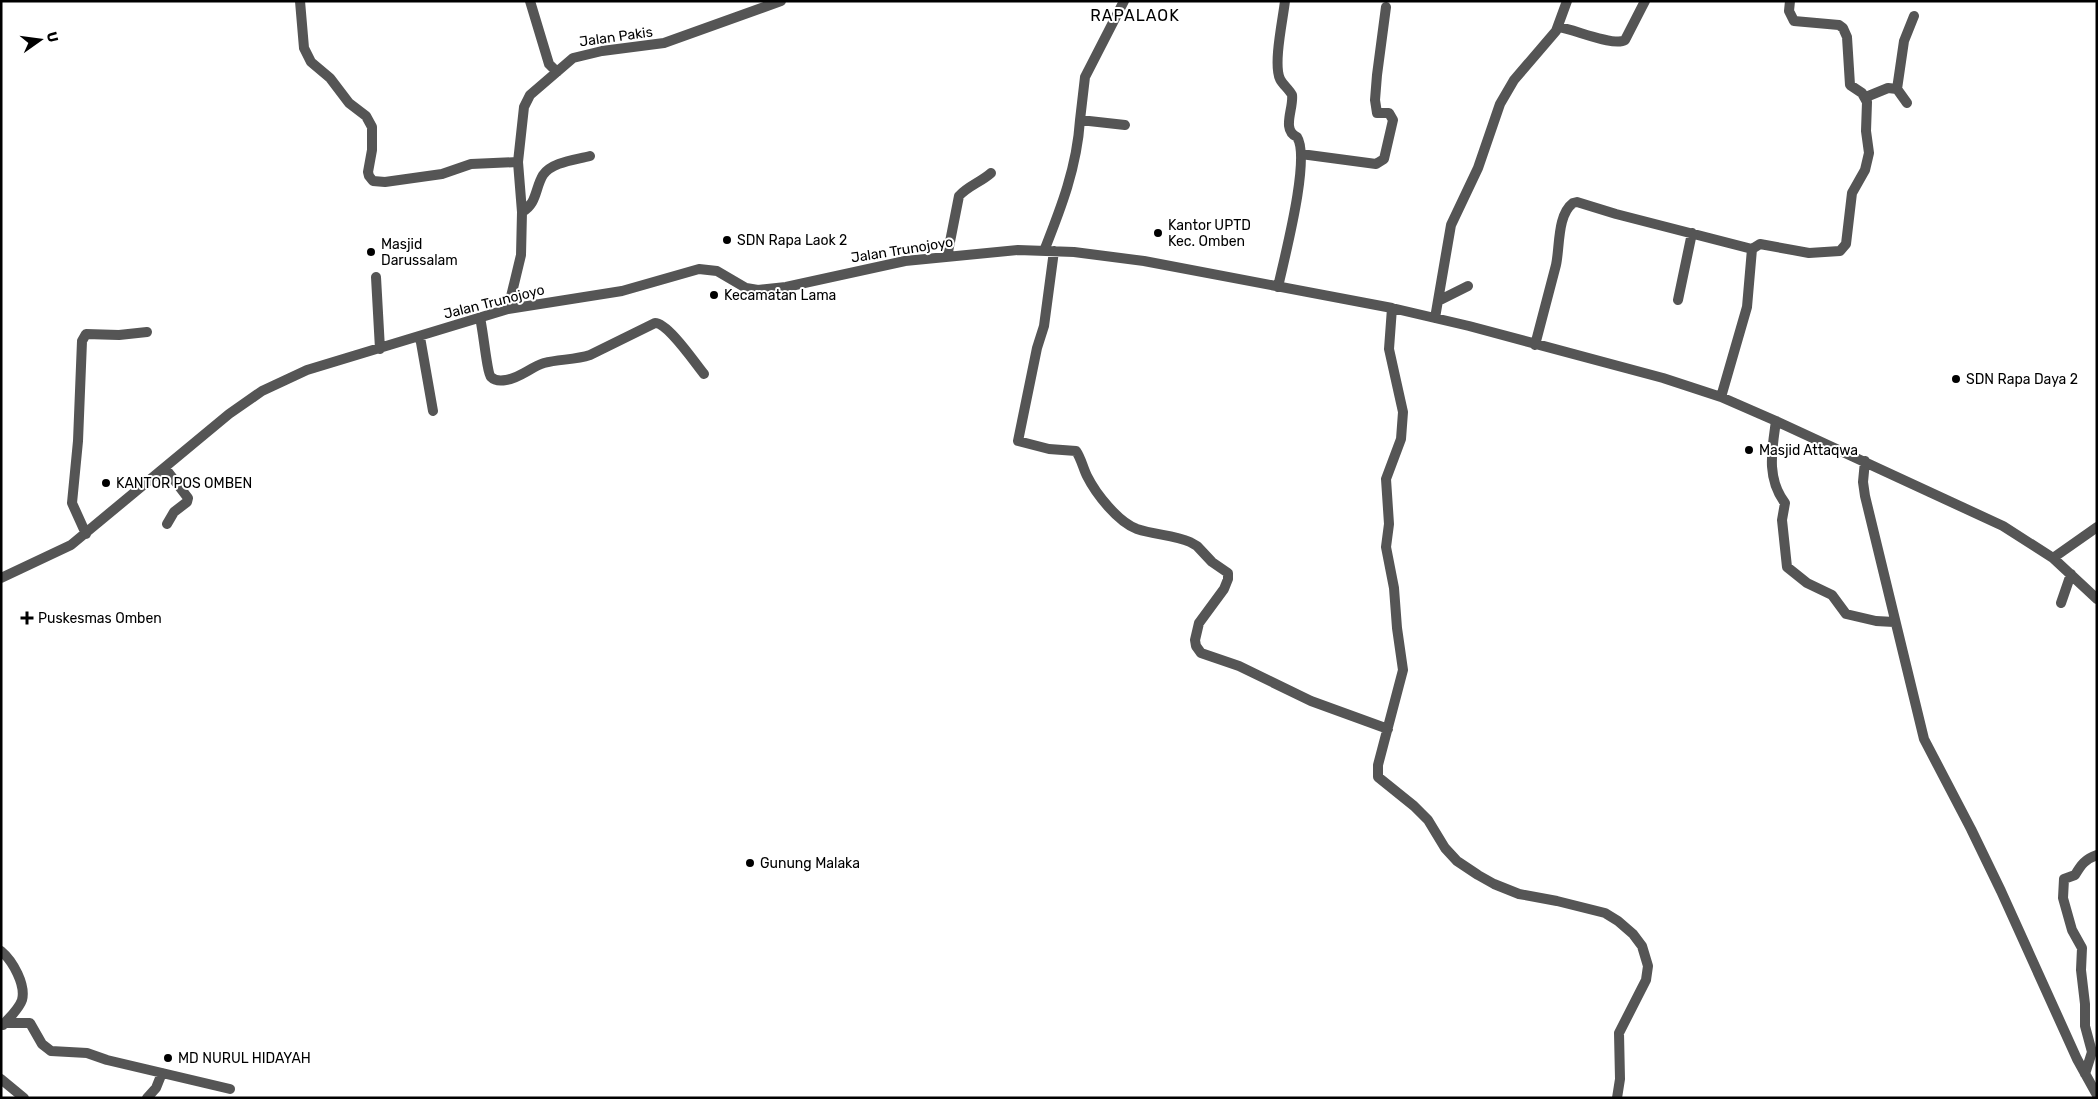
<svg xmlns="http://www.w3.org/2000/svg" width="2098" height="1099" font-family="Rubik,sans-serif">
<style>
.lines{fill:none;stroke-linecap:round;stroke-linejoin:round}
.minor{stroke:#555;stroke-width:10}
.poi-dot{fill:#000;stroke:#fff;stroke-width:2}
.labels{text-anchor:middle;dominant-baseline:central;stroke-width:4;stroke-linejoin:round;paint-order:stroke}
.street-label{font-size:14px;fill:#000;stroke:#fff}
.poi-label{font-size:14px;fill:#000;stroke:#fff;text-anchor:start}
.quarter-label{font-size:16px;letter-spacing:1px;fill:#000;stroke:#fff}
</style>
<rect width="100%" height="100%" fill="#fff"/>
<g class="lines">
<!-- minor -->
<path class="minor" d="M300,1L304,48L311,62L330,78L349,103L366,116L372,127V150L368,172L369,176L373,181L385,182L442,174L471,164L518,162
M530,1L549,64L557,72
M1558,27C1574,29 1614,47 1625,40L1645,1
M1897,89L1904,41L1914,16
M1866,97L1888,88L1897,89L1907,103
M1080,120L1085,77L1124,1
M1301,154L1376,164L1384,159L1393,120L1389,113H1377L1375,100L1377,75L1386,7
M522,212C537,204 535,188 543,175C552,162 575,160 590,156
M1044,251C1061,208 1077,167 1080,120L1125,125
M1054,251L1044,326L1037,348L1018,441L1049,449L1076,451C1081,458 1083,468 1087,476C1096,494 1118,522 1137,529C1155,535 1174,535 1190,542L1197,546L1212,562L1228,573V579L1224,589L1199,623L1195,640L1196,646L1201,653L1239,666L1311,701L1388,729
M947,257L959,196C968,186 981,182 991,173
M376,277L380,349
M1278,287C1284,259 1311,158 1297,137C1281,130 1294,108 1292,95C1289,89 1283,85 1280,79C1273,64 1283,19 1285,1
M1678,300L1692,233
M1438,301L1468,286
M1392,308L1389,349L1403,412L1401,439L1386,479L1389,524L1386,547L1394,588L1397,628L1403,670L1378,765V777L1414,806L1428,820L1445,848L1457,861L1478,875L1494,884L1519,894L1557,901L1605,913L1618,921L1633,934L1642,946L1648,966L1646,980L1619,1033L1620,1079L1617,1098
M508,309L521,255L522,212L518,162L524,107L530,95L573,58L602,51L664,43L781,1
M480,318C483,329 487,373 491,377C495,381 501,381 506,380C520,378 531,367 544,363C559,359 575,360 590,355L655,323C668,323 695,363 704,374
M1435,318L1451,225L1478,168L1500,104L1514,80L1556,31L1567,1
M420,337L433,411
M1535,345C1542,318 1549,292 1556,265C1560,247 1557,215 1573,203L1577,202L1616,214L1752,249
M1721,397L1747,307L1752,249L1760,244L1809,253L1840,251L1846,244L1852,193L1865,170L1869,153L1866,131L1867,102L1862,93L1850,85L1847,37L1843,28L1839,25L1794,21L1789,11L1790,1
M1776,421C1772,450 1766,478 1785,503L1782,520L1787,567L1807,583L1832,595L1846,614L1876,621L1894,622
M1865,461L1863,482L1865,496L1924,739L1971,829L2001,891L2077,1059L2097,1095
M165,468L188,498L187,502L174,512L167,524
M86,534L72,503L78,441L82,341L86,334L119,335L147,332
M2053,558L2097,527
M1,578L71,545L229,414L262,391L307,370L508,309L622,291L699,269L717,271L746,288L758,290L786,287L905,261L1018,250L1074,252L1144,261L1392,308L1469,326L1663,378L1721,397L1776,421L2003,526L2053,558L2097,599
M2061,603L2071,574
M1,951C13,961 26,985 22,1000C19,1009 9,1018 3,1025
M4,1023H30L42,1044L51,1051L87,1053L107,1060L230,1089
M2085,1074L2092,1052L2085,1026V1004L2081,970L2082,948L2072,930L2063,898L2064,879L2075,875C2081,865 2085,859 2097,855
M1,1079L24,1098
M147,1098L156,1088L162,1073"/>
</g>
<!-- markers -->
<g class="poi-dot">
<circle cx="1158" cy="233" r="5"/>
<circle cx="727" cy="240" r="5"/>
<circle cx="371" cy="252" r="5"/>
<circle cx="714" cy="295" r="5"/>
<circle cx="1956" cy="379" r="5"/>
<circle cx="1749" cy="450" r="5"/>
<circle cx="106" cy="483" r="5"/>
<path d="M24.5 610.5h5v5h5v5h-5v5h-5v-5h-5v-5h5z"/>
<circle cx="750" cy="863" r="5"/>
<circle cx="168" cy="1058" r="5"/>
</g>
<g class="labels">
<!-- street labels -->
<g class="street-label">
<text transform="translate(616 37) rotate(-8)">Jalan Pakis</text>
<text transform="translate(902 250) rotate(-9)">Jalan Trunojoyo</text>
<text transform="translate(494 302) rotate(-14)">Jalan Trunojoyo</text>
</g>
<!-- poi labels -->
<g class="poi-label">
<text x="1168" y="225">Kantor UPTD<tspan x="1168" dy="16">Kec. Omben</tspan></text>
<text x="737" y="240">SDN Rapa Laok 2</text>
<text x="381" y="244">Masjid<tspan x="381" dy="16">Darussalam</tspan></text>
<text x="724" y="295">Kecamatan Lama</text>
<text x="1966" y="379">SDN Rapa Daya 2</text>
<text x="1759" y="450">Masjid Attaqwa</text>
<text x="116" y="483">KANTOR POS OMBEN</text>
<text x="38" y="618">Puskesmas Omben</text>
<text x="760" y="863">Gunung Malaka</text>
<text x="178" y="1058">MD NURUL HIDAYAH</text>
</g>
<!-- quarter labels -->
<g class="quarter-label">
<text x="1135" y="15">RAPALAOK</text>
</g>
</g>
<!-- border -->
<rect width="2098" height="1099" fill="none" stroke="#000000" stroke-width="5"/>
<!-- north arrow -->
<g transform="translate(40 40) rotate(76)" stroke="#ffffff" stroke-width="4" paint-order="stroke">
<path d="M0-4L9 19L0 12L-9 19Z" fill="#000000"/>
<text y="-8" font-size="14" font-weight="bold" text-anchor="middle" fill="#000000">U</text>
</g>
</svg>
